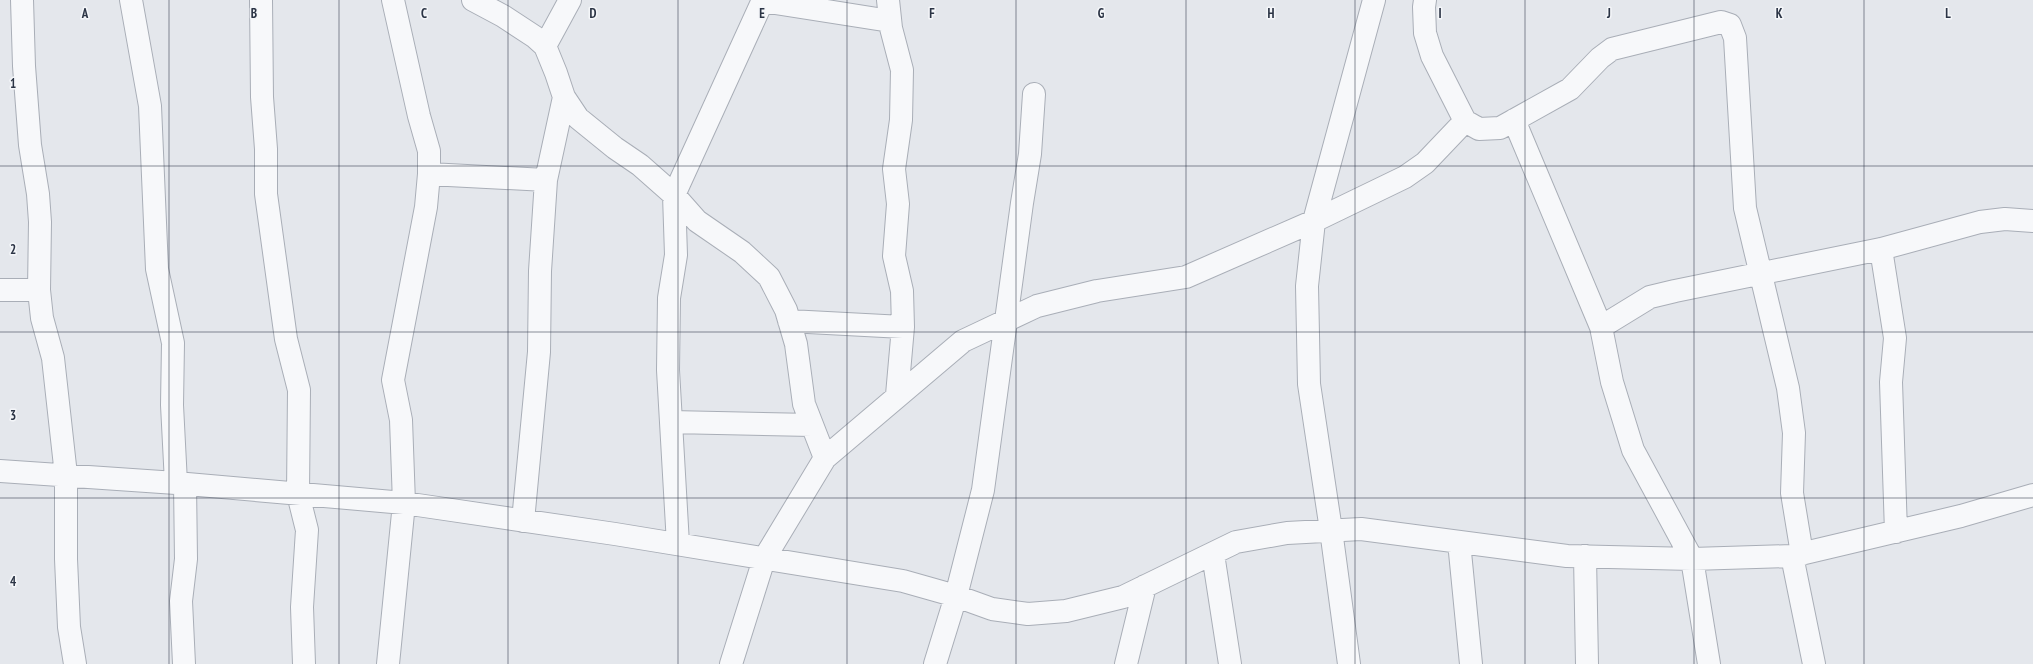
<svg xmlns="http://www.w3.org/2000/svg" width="2033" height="664" font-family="'PT Sans Narrow',sans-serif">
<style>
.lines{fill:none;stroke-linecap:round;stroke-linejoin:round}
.minor-casing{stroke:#a9aeb7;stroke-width:24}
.minor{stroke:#f7f8fa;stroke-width:22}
.grid{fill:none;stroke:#2b3445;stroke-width:1;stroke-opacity:0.55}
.grid-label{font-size:13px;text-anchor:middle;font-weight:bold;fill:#2b3445;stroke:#f4f6f9;stroke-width:3;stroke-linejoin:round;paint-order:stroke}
</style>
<rect width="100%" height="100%" fill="#e4e7ec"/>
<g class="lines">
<!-- minor casing -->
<g class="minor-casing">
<path id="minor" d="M22,0L24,66L30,145L38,194L40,222L39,290L42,318L53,358L66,475V559L69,627L75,664
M131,0L150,106L157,269L173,343L172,405L176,483
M261,0L262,97L266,149V194L286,339L299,390L298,494L307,530L302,607L304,664
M473,0L503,16L535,37L545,46L556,73L564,97L578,118L615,148L640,165L674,195L697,221L742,252L769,277L786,310L796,344L804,404L825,458
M888,0L891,28L902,70L901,120L894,169L898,204L894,256L902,291L903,327L897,395
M1425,0L1424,7L1425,33L1432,56L1465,121L1479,129L1500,128L1570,89L1600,58L1612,49L1721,22L1730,25L1735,38L1745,208L1788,388L1794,433L1792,493L1802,554
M763,1L890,21
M545,46L570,0
M1514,120L1601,327L1612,382L1633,450L1692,559L1709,664
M429,174L546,180
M1881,249L1895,338L1891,382L1896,532
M0,290H39
M789,321L903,327
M1601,327L1650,297L1675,291L1881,249L1980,222L2005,219L2033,221
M671,422L812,425
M0,471L176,483L404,503L615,534L903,581L956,596L992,609L1028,614L1066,611L1123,597L1236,542L1287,533L1361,529L1567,556L1692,559L1792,556L1961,516L2033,495
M523,521L539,352L540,271L546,180L564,97
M1459,542L1471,664
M678,544L668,370L669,298L676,255L674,195L763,0
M1213,554L1230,664
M1585,556L1587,664
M1792,556L1814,664
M184,664L181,601L186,559L185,484
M388,664L404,503L401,420L393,380L426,207L429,174V151L419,116L393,0
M731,664L764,559L825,458L963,341L1037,306L1097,291L1186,277L1314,221L1405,177L1425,163L1465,121
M935,664L956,596L983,490L1022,203L1030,154L1034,94
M1126,664L1145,586
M1349,664L1331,530L1309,384L1307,286L1314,221L1374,0"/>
</g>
<!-- minor -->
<use href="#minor" class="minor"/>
</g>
<!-- grid -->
<path class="grid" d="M169,0V664M339,0V664M508,0V664M678,0V664M847,0V664M1016,0V664M1186,0V664M1355,0V664M1525,0V664M1694,0V664M1864,0V664M0,166H2033M0,332H2033M0,498H2033"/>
<g class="grid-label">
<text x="85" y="18">A</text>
<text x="254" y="18">B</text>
<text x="424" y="18">C</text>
<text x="593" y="18">D</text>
<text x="762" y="18">E</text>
<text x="932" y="18">F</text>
<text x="1101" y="18">G</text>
<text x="1271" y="18">H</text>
<text x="1440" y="18">I</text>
<text x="1609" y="18">J</text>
<text x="1779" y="18">K</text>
<text x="1948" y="18">L</text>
<text x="13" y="88">1</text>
<text x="13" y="254">2</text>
<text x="13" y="420">3</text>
<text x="13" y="586">4</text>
</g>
</svg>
